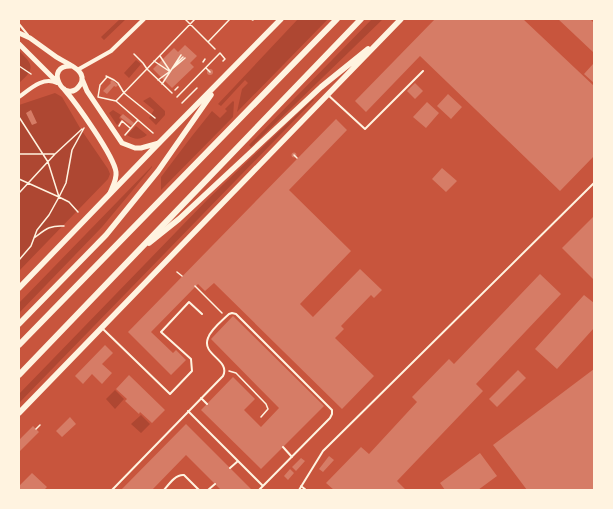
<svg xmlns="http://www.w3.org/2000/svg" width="613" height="509" font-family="'Fira Sans',sans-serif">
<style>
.green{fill:#ae4732}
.building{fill:#d67c66}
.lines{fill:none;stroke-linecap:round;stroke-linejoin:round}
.path{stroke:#fff3e0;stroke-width:1.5}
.service{stroke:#fff3e0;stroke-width:2}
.minor{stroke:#fff3e0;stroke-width:4}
.tertiary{stroke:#fff3e0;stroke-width:5}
.secondary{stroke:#fff3e0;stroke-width:5.5}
.primary{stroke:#fff3e0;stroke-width:6}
</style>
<rect width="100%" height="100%" fill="#c8553d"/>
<!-- green -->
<path class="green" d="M120,19H126L104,40L101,37Z
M298,19H328L237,112L242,89L248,83L245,80L221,106L218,104Z
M372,19H383L251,147L249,145Z
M19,51C34,65 35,69 19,83Z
M136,60L141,64L129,78L124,73Z
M55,93L62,97L80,128L108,169L110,174L108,179L19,271V105Z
M150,97L165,111V115L156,125L149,118L154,110L143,101Z
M313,99L314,100L19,403V394L208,199Z
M233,101L234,102L233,117L161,190V177L192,136L212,111L220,118L227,111L225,109Z
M113,110L121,115L119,118L121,120L117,125L109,113Z
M136,126L147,135C140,140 135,140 127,135Z
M152,166V167L102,227L19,313V303Z
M115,390L124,399L115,409L106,399Z
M141,415L150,424L141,433L131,424Z"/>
<!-- building -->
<path class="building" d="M435,19H523L594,86V156L560,191L420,56L366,112L355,101Z
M558,19H590L594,23V53Z
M185,45L197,56L190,63L194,67L172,88L153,69L174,48L178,52Z
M593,64L594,65V83L584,74Z
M207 72a3 3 0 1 1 6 0a3 3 0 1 1-6 0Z
M112,80L118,85L116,87L114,86L107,94L103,91L111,83L110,82Z
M415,83L423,91L415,99L407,91Z
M448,94L462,107L451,119L437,106Z
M427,102L439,113L426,128L413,117Z
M31,110L37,123L32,125L26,113Z
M123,114L134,123L132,126L120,117Z
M336,119L347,130L289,190L351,251L300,304L313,317L360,269L382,290L374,298L371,295L341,326L344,329L335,338L374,376L342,409L214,283L205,291L198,284L151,332L173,353L176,350L186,360L171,375L128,332Z
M291.5 155a2.5 2.5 0 1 1 5 0a2.5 2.5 0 1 1-5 0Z
M442,168L457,181L446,192L432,179Z
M594,216V280L562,248Z
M540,274L561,294L476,384L483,391L397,481L406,490H334L326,483L361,447L369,454L417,402L412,397L449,359L454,364Z
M584,295L594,303V328L557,369L535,349Z
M233,316L324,406L261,469L201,410L233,377L255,399L244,410L261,427L279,408L211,339Z
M105,345L113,353L102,364L112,373L102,384L92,374L83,384L75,376Z
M594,369V489L527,490L493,445Z
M518,370L526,378L497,407L489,399Z
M129,375L165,410L152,423L140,412L139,414L125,401L127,399L116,389Z
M70,417L76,424L62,437L56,431Z
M186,424L251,489L249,490H219L220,489L186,455L152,490H121Z
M33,426L39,432L19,452V440Z
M480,453L497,476L478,490H445L440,483Z
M329,456L334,460L323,472L319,469Z
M301,458L305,461L296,471L292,467Z
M290,469L294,473L288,480L284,476Z
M32,473L47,487L44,490H19V486Z"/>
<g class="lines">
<!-- path -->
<path class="path" d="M185,19L215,49
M251,19L253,20
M208,42L230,19
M134,54L143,63L147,69L172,93
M160,56L170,71
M154,61L169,71
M203,62L205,59
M175,65L183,57
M19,66L31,74
M206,68L210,72
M172,69L185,58
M106,76L114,80L118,83L124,93L155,118
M107,77L100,85L98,97L116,101L153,133
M158,80L169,72
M162,84L181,55
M175,90L178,87
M177,97L220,53L225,59L223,61
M116,101L195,19
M182,103L197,88
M19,117L48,162L59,197L69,202L78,212
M119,126L122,121L130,128
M125,135L138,120
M19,154H55
M294,155L297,158
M19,179L59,197
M19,193L55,154L82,129
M34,238C45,230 49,225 64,226
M19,260L31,246L37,230L49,215L59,197L66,183L72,150L84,128
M177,272L182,276
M195,286L222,313
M229,371L236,373L266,404L268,409L261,417
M36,429L40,425"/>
<!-- service -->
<path class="service" d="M19,24L28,35
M328,95L365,129L423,71
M103,329L170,394L192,371L191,359L161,332L189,302L202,314
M201,398L207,404
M188,411L263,486
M283,447L292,457
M230,468L238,461
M301,486L306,490
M112,490L223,376C231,360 201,355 208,338C211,329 223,320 229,314L232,313L236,314L332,410V414L330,418L259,490
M164,490C169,484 176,474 184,475L199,490
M208,490L215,484
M299,490L323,451L594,183"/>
<!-- minor -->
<path class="minor" d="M79,69L111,51L144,19
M19,97C30,89 43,76 57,83"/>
<!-- tertiary -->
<path class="tertiary" d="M19,33L30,38L55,56C64,63 90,70 80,85C65,107 42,64 72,66
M19,44L57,82
M82,79L87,91L122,143L135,148H141L159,143
M64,89C76,103 114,156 116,172C117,179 113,186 110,193"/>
<!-- secondary -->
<path class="secondary" d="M149,243L179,219L321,87L368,49
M19,288L159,143L281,19
M19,324L106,235L158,171L211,95
M19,413L401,19"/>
<!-- primary -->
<path class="primary" d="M19,345L337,19
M19,375L361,19"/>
</g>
<!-- border -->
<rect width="613" height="509" fill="none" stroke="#fff3e0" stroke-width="40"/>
</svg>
